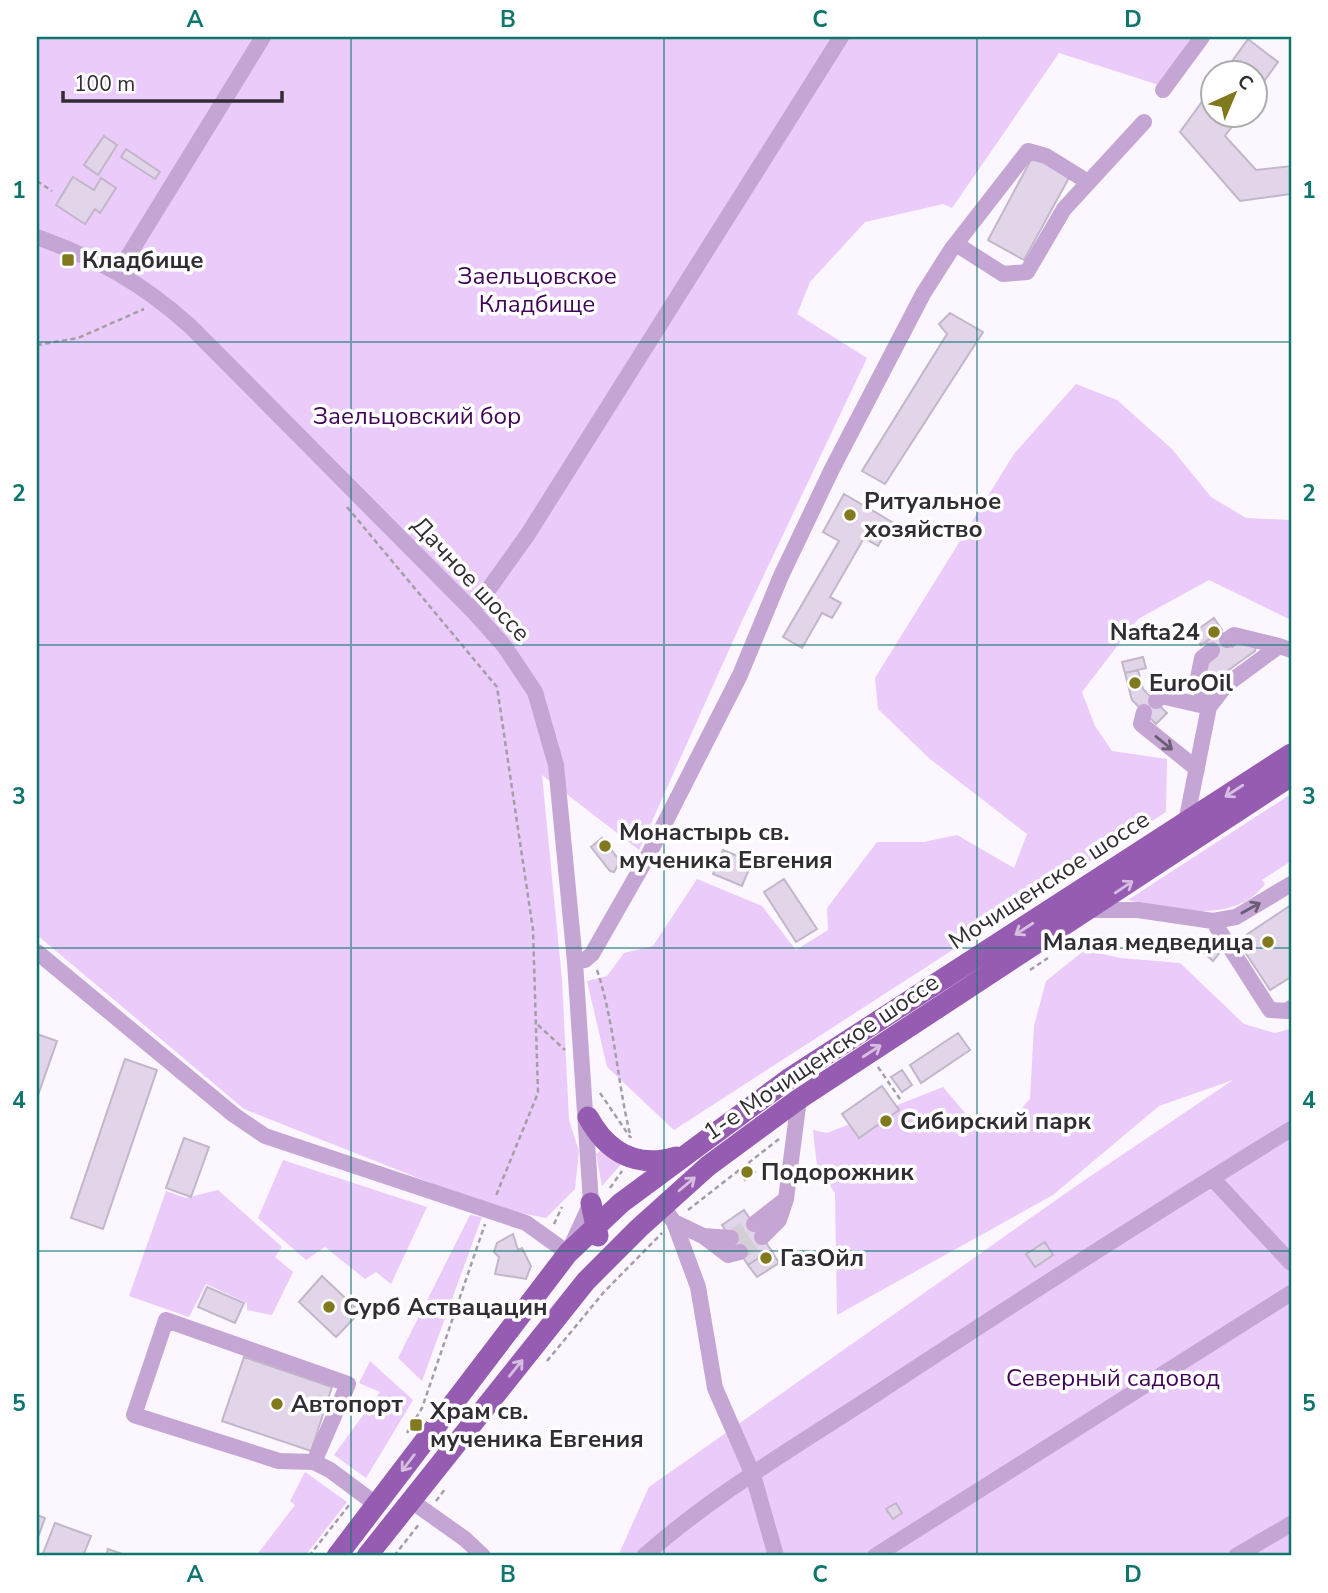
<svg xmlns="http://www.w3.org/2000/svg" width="1328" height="1593" font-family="'Nunito Sans',sans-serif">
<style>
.green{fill:#eacbfa}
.building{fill:#e2d5e9;stroke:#c2b6c9;stroke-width:2}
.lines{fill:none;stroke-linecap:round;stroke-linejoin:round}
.minor-tunnel{stroke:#d4ced6;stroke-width:16;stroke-dasharray:16 8;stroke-linecap:butt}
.path{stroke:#a49ea6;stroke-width:2.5;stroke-dasharray:5 3.5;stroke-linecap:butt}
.minor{stroke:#c4a5d4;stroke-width:16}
.major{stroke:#955cb1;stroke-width:21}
.oneway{stroke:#6c5d74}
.oneway2{stroke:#d5bee0}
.grid{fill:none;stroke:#0f766e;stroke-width:2;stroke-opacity:0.55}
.poi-dot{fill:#81791e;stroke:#fff;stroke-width:2.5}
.labels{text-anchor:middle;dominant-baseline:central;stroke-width:7;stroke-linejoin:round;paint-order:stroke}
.poi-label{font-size:24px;font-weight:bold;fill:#322d34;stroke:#fff;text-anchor:start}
.park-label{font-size:24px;fill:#400556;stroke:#fff}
.street-label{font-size:24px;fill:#322d34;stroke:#fff}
.neatline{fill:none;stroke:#0f766e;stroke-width:2.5}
.grid-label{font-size:23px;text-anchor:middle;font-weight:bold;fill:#0f766e}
</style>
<rect width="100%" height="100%" fill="#fcf6ff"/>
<!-- green -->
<path class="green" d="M37,37H1192L1159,85L1059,53L952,208L943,204L865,222L810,282L797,314L867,358L742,621L639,850L542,775L562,980L569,1120L579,1151L575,1189L546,1218L501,1209L451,1191L244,1109L37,935Z
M1076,384L1117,400L1172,449L1211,497L1246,518L1291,520V620L1209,580L1138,619L1082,692L1095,726L1112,751L1167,759L1166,812L674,1130L607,1067L587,981L607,976L624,953L653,946L697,879L762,906L796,950L828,930L827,908L877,842H924L957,835L1014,868L1027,834L930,759L878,709L875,678L1014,454Z
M1291,794V861L1262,880L1265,884C1236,924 1170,911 1128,900Z
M1085,950L1120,958L1180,963L1244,1024L1275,1033L1291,1029V1556H618L649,1487L1076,1186L1233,1080L1159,1106L1053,1195L837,1315L835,1193L817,1166L813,1130L827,1133L943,1087L978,1128L1019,1112L1030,1098L1034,1026L1046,981Z
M601,1150L624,1161L602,1186L596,1154Z
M283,1160L427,1207L391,1284L376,1272L365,1279L325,1247L306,1260L258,1218Z
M218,1190L282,1247L275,1257L293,1272L272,1315L247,1310V1303L206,1284L189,1317L129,1296L166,1191L186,1198Z
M470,1215L482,1217L422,1381L398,1358Z
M370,1361L413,1400L366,1478L334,1455L380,1392L359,1383Z
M305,1472L347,1502L305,1556H256L295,1505L290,1501Z"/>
<!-- building -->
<path class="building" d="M1248,39L1278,62L1254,95V74H1223Z
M1212,88V116H1240L1225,136L1256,170L1291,166V194L1240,201L1180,132Z
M104,136L117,145L98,175L84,165Z
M126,149L160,172L155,179L121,157Z
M1033,156L1070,176L1024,260L988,240Z
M73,177L94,190L101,178L116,188L100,213L95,209L85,224L56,205Z
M950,313L983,332L885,484L862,471L947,334L939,324Z
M844,494L892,522L878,546L864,538L830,597L841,603L832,618L822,613L802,648L783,637L839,541L823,532Z
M1214,618L1222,630L1201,645L1193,633Z
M1221,631L1232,647L1241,640L1256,645L1255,651L1219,677L1204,673L1207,664L1217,656L1206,642Z
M1143,657L1146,668L1125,673L1122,662Z
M1138,670L1143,689L1167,713L1156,724L1132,700L1125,673Z
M602,838L620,861L614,872L610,871L591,847Z
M723,850L752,862L742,886L713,874Z
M784,879L817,929L796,942L764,892Z
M1291,905V977L1270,990L1243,949L1246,935Z
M1211,942L1221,951L1213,961L1202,951Z
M958,1033L970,1050L921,1083L910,1065Z
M37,1034L57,1041L37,1098Z
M125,1059L157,1070L103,1229L71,1218Z
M902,1070L912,1085L902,1092L891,1077Z
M882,1086L899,1110L859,1138L842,1114Z
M184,1138L209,1147L191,1197L166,1188Z
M750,1165L755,1172L745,1180L740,1173Z
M744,1210L771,1250L748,1265L722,1225Z
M513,1234L518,1250L522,1248L531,1266L526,1279L495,1274L499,1257L494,1252L497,1243Z
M1045,1242L1053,1255L1035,1267L1026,1254Z
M771,1250L779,1263L757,1277L748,1265Z
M322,1276L360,1312L336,1337L299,1302Z
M207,1287L244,1303L235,1323L198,1307Z
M244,1357L332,1387L311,1451L222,1421Z
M896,1503L902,1513L893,1519L886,1509Z
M37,1515L45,1518L37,1540Z
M55,1523L91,1536L83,1556H42Z
M108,1549L128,1556H106Z"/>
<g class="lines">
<!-- minor-tunnel -->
<path class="minor-tunnel" d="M731,1238L754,1224
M740,1252L762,1237"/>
<!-- path -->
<path class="path" d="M37,181L52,191
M37,345L78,338L144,309
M347,507L497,687L533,930L538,1093L495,1198
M597,970C615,1024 617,1083 631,1138
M1030,970L1048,958
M538,1025L565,1050
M878,1067L900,1099
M600,1093L630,1137
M610,1188L622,1171
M688,1210L779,1139
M554,1224L562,1207
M547,1361L604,1292L662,1233
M407,1433L422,1408L485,1224
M436,1501L445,1489
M309,1556L350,1504
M394,1556L420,1523"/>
<!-- minor -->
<path class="minor" d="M1163,90L1202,37
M37,237C99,260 140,281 190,326L473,611L505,647L535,692L556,765L575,962L591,1203L568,1253L526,1223L265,1136L234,1115L37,952
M956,244L1003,274L1027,272L1064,209L1144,122
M119,271L263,37
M473,611L528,534L841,37
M1227,640L1234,635L1279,646
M1156,701L1161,696L1209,707
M1209,707L1197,683L1202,658L1212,650
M1144,712L1141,724L1197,769
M1186,822L1209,707L1226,685L1279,646L1291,650
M1089,910H1138L1213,921L1236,917L1291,884
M1213,921L1270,1010L1288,1011L1291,1008
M575,962L585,960L592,954L649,854L740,675L781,576L832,469L923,294L951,250L1028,151L1046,156L1088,182
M1212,1178L1291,1263
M662,1206L674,1222L698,1287L715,1388L753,1475L776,1556
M674,1222L703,1236L731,1238
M754,1224L786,1199L799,1099
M703,1236L728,1255L740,1252
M762,1237L779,1220L786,1199
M314,1462L348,1384L166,1320L134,1415L279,1461L314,1462L330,1470L377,1505
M410,1500L465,1539L483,1556
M644,1556C715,1493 800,1444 879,1392C1016,1302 1153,1214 1291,1129
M875,1556L1291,1293
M1236,1556L1291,1524"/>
<!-- major -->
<path class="major" d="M588,1117C607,1152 636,1169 676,1157
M591,1203L598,1236
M337,1556L568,1253L621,1203L790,1078L1291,754
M367,1556L586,1281L639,1228L708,1166L799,1099L1291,776"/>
</g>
<!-- one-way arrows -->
<defs><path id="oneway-shaft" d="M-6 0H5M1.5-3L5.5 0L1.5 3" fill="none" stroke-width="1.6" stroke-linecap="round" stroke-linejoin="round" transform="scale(1.75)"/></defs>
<g class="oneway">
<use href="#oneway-shaft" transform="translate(1164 743) rotate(39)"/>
<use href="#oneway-shaft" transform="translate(1251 908) rotate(-29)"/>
</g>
<g class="oneway2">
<use href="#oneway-shaft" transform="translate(1234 791) rotate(147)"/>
<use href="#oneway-shaft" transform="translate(1124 887) rotate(-34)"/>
<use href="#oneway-shaft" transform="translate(1024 929) rotate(147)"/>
<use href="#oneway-shaft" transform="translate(872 1051) rotate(-33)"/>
<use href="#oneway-shaft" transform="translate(687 1184) rotate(-40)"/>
<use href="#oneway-shaft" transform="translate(516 1368) rotate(-51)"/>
<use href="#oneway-shaft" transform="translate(408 1463) rotate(127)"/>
</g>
<!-- grid -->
<path class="grid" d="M351,37V1556M664,37V1556M977,37V1556M37,342H1291M37,645H1291M37,948H1291M37,1251H1291"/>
<!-- markers -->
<g class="poi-dot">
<rect x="61" y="253" width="14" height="14" rx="3.5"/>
<circle cx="850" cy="515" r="7"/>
<circle cx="1214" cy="632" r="7"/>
<circle cx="1135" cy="683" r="7"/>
<circle cx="605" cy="846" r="7"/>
<circle cx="1268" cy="942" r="7"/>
<circle cx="886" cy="1121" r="7"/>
<circle cx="747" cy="1172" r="7"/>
<circle cx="766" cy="1258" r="7"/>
<circle cx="329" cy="1307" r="7"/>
<circle cx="277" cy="1404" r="7"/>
<rect x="409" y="1418" width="14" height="14" rx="3.5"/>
</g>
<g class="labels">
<!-- poi labels -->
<g class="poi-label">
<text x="82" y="260">Кладбище</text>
<text x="864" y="501">Ритуальное<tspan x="864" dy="28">хозяйство</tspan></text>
<text x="1200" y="632" text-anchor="end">Nafta24</text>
<text x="1149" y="683">EuroOil</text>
<text x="619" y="832">Монастырь св.<tspan x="619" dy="28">мученика Евгения</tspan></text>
<text x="1254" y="942" text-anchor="end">Малая медведица</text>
<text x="900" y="1121">Сибирский парк</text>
<text x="761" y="1172">Подорожник</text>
<text x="780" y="1258">ГазОйл</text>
<text x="343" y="1307">Сурб Аствацацин</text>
<text x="291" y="1404">Автопорт</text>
<text x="430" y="1411">Храм св.<tspan x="430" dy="28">мученика Евгения</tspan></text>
</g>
<!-- park labels -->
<g class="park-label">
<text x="537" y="276">Заельцовское<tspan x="537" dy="28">Кладбище</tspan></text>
<text x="417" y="416">Заельцовский бор</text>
<text x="1113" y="1378">Северный садовод</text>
</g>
<!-- street labels -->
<g class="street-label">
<text transform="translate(471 579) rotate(47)">Дачное шоссе</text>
<text transform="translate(1049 880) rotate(-33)">Мочищенское шоссе</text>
<text transform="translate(821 1057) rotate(-34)">1-е Мочищенское шоссе</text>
</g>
</g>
<!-- border -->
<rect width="1328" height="1593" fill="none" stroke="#ffffff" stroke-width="77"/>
<!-- north arrow -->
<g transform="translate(1234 94) rotate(44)"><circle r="33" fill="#ffffff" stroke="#adabae" stroke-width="2"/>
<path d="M0-5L12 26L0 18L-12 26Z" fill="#81791e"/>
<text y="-10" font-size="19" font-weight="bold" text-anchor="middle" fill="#322d34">С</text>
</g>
<!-- scale -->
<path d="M63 91v10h219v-10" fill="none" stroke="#322d34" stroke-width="3.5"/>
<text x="74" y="91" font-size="21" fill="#322d34" stroke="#ffffff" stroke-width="5" paint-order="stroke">100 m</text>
<rect x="38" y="38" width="1252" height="1516" class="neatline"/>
<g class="grid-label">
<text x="195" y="27">A</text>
<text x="508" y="27">B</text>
<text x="820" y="27">C</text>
<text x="1133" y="27">D</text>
<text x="19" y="198">1</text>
<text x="1309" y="198">1</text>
<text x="19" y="501">2</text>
<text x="1309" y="501">2</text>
<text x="19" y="804">3</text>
<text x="1309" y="804">3</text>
<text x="19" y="1108">4</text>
<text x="1309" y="1108">4</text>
<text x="19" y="1411">5</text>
<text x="1309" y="1411">5</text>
<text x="195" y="1582">A</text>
<text x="508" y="1582">B</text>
<text x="820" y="1582">C</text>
<text x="1133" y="1582">D</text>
</g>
</svg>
